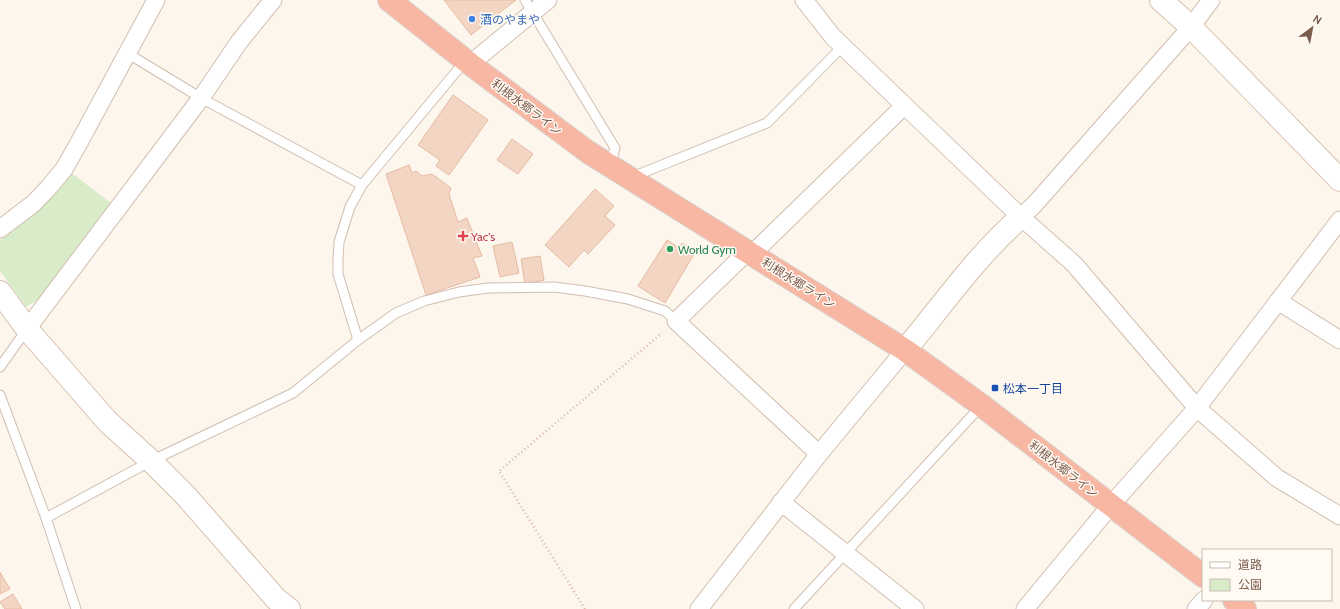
<svg xmlns="http://www.w3.org/2000/svg" width="1340" height="609" font-family="Cabin,'Noto Sans JP',sans-serif">
<style>
.green{fill:#d8ecc9}
.building{fill:#f3d5c3;stroke:#e6bba3}
.lines{fill:none;stroke-linecap:round;stroke-linejoin:round}
.lane-casing{stroke:#d1beb0;stroke-width:11}
.street-casing{stroke:#d1beb0;stroke-width:19}
.secondary-casing{stroke:#d6c0b0;stroke-width:24}
.highway-casing{stroke:#dad1cd;stroke-width:24}
.path{stroke:#d9b8a5;stroke-width:2.5;stroke-dasharray:1 3;stroke-linecap:butt}
.lane{stroke:#fff;stroke-width:9}
.street{stroke:#fff;stroke-width:17}
.secondary{stroke:#fff;stroke-width:22}
.highway{stroke:#f7b7a3;stroke-width:22}
.shop-dot{fill:#3f7fe0;stroke:#fffaf3;stroke-width:1.5}
.health-dot{fill:#e0444e;stroke:#fffaf3;stroke-width:1.5}
.leisure-dot{fill:#2e9e5b;stroke:#fffaf3;stroke-width:1.5}
.transit-dot{fill:#1a4fb4;stroke:#fffaf3;stroke-width:1.5}
.labels{text-anchor:middle;dominant-baseline:central;stroke-width:3;stroke-linejoin:round;paint-order:stroke}
.shop-label{font-size:12px;fill:#366cbe;stroke:#fffaf3;text-anchor:start}
.street-label{font-size:12px;fill:#7a5c4d;stroke:#fffaf3}
.health-label{font-size:12px;fill:#be3a42;stroke:#fffaf3;text-anchor:start}
.leisure-label{font-size:12px;fill:#27864d;stroke:#fffaf3;text-anchor:start}
.transit-label{font-size:12px;fill:#164399;stroke:#fffaf3;text-anchor:start}
</style>
<rect width="100%" height="100%" fill="#fdf6ec"/>
<!-- green -->
<path class="green" d="M69,171L112,204L46,295L26,307L0,271V240L38,207Z"/>
<!-- building -->
<path class="building" d="M444,0H516L471,35Z
M453,95L488,120L449,175L436,166L440,160L418,145Z
M512,139L533,154L518,174L497,160Z
M409,165L412,173L416,171L422,176L432,174L451,188L449,194L458,222L467,218L482,256L473,258L480,277L426,295L386,174Z
M595,189L614,206L605,216L615,225L588,254L584,250L569,267L545,245Z
M667,240L679,248L682,243L696,251L665,303L638,286Z
M512,242L519,273L500,277L493,246Z
M540,256L544,280L525,284L521,259Z
M0,572L10,589L0,594Z
M13,594L22,609H5L0,602Z"/>
<g class="lines">
<!-- lane casing -->
<g class="lane-casing">
<path id="lane" d="M525,0L615,148L610,166
M127,53L201,98L362,185
M632,177L767,123L842,47
M358,340L338,274V259L339,242L350,207L362,185L465,61
M0,367L27,329
M0,395L46,518L76,609
M46,518L151,461L293,393L358,340L396,313L424,301L459,292L488,288L554,287L585,291L628,299L665,311L676,321
M794,609L981,406"/>
</g>
<!-- street casing -->
<g class="street-casing">
<path id="street" d="M804,0L833,37L1021,217L1074,264L1197,408L1277,478L1340,516
M470,64L548,0
M1021,217L1034,205L1191,27L1211,0
M0,229L34,203L50,186L64,169L81,139L156,0
M748,251L676,321L819,454
M752,254L904,106
M1278,301L1340,340
M27,329L201,98L239,42L273,0
M781,502L915,609
M699,609L819,454L905,350
M1025,609L1111,505L1197,408L1340,220
M1196,609L1204,600"/>
</g>
<!-- secondary casing -->
<g class="secondary-casing">
<path id="secondary" d="M1161,0L1191,27L1340,180
M0,292L27,329L107,421L151,461L186,496L276,599L289,609
M905,350C943,305 976,256 1021,217"/>
</g>
<!-- highway casing -->
<g class="highway-casing">
<path id="highway" d="M389,0L470,64L588,152L905,350L981,405L1203,576
M1234,600L1245,609"/>
</g>
<!-- path -->
<path class="path" d="M585,609L499,471L662,333"/>
<!-- lane -->
<use href="#lane" class="lane"/>
<!-- street -->
<use href="#street" class="street"/>
<!-- secondary -->
<use href="#secondary" class="secondary"/>
<!-- highway -->
<use href="#highway" class="highway"/>
</g>
<!-- markers -->
<circle class="shop-dot" cx="472" cy="19" r="4"/>
<path class="health-dot" d="M461 230h4v4h4v4h-4v4h-4v-4h-4v-4h4z"/>
<circle class="leisure-dot" cx="670" cy="249" r="4"/>
<rect class="transit-dot" x="991" y="384" width="8" height="8" rx="2"/>
<g class="labels">
<!-- shop labels -->
<g class="shop-label">
<text x="480" y="19">酒のやまや</text>
</g>
<!-- street labels -->
<g class="street-label">
<text transform="translate(527 107) rotate(37)">利根水郷ライン</text>
<text transform="translate(799 283) rotate(32)">利根水郷ライン</text>
<text transform="translate(1064 469) rotate(38)">利根水郷ライン</text>
</g>
<!-- health labels -->
<g class="health-label">
<text x="471" y="236">Yac's</text>
</g>
<!-- leisure labels -->
<g class="leisure-label">
<text x="678" y="249">World Gym</text>
</g>
<!-- transit labels -->
<g class="transit-label">
<text x="1003" y="388">松本一丁目</text>
</g>
</g>
<!-- legend -->
<rect x="1202" y="549" width="130" height="52" fill="#fffaf3" stroke="#cabbb1"/>
<rect x="1210" y="562" width="20" height="6" fill="#ffffff" stroke="#cabbb1"/>
<text x="1238" y="569" font-size="12" fill="#7a5c4d">道路</text>
<rect x="1210" y="579" width="20" height="12" fill="#d8ecc9" stroke="#cabbb1"/>
<text x="1238" y="589" font-size="12" fill="#7a5c4d">公園</text>
<!-- north arrow -->
<g transform="translate(1312 28) rotate(32)" stroke="#fffaf3" stroke-width="3" paint-order="stroke">
<path d="M0-3L7 15L0 10L-7 15Z" fill="#7a5c4d"/>
<text y="-6" font-size="11" font-weight="bold" text-anchor="middle" fill="#7a5c4d">N</text>
</g>
</svg>
